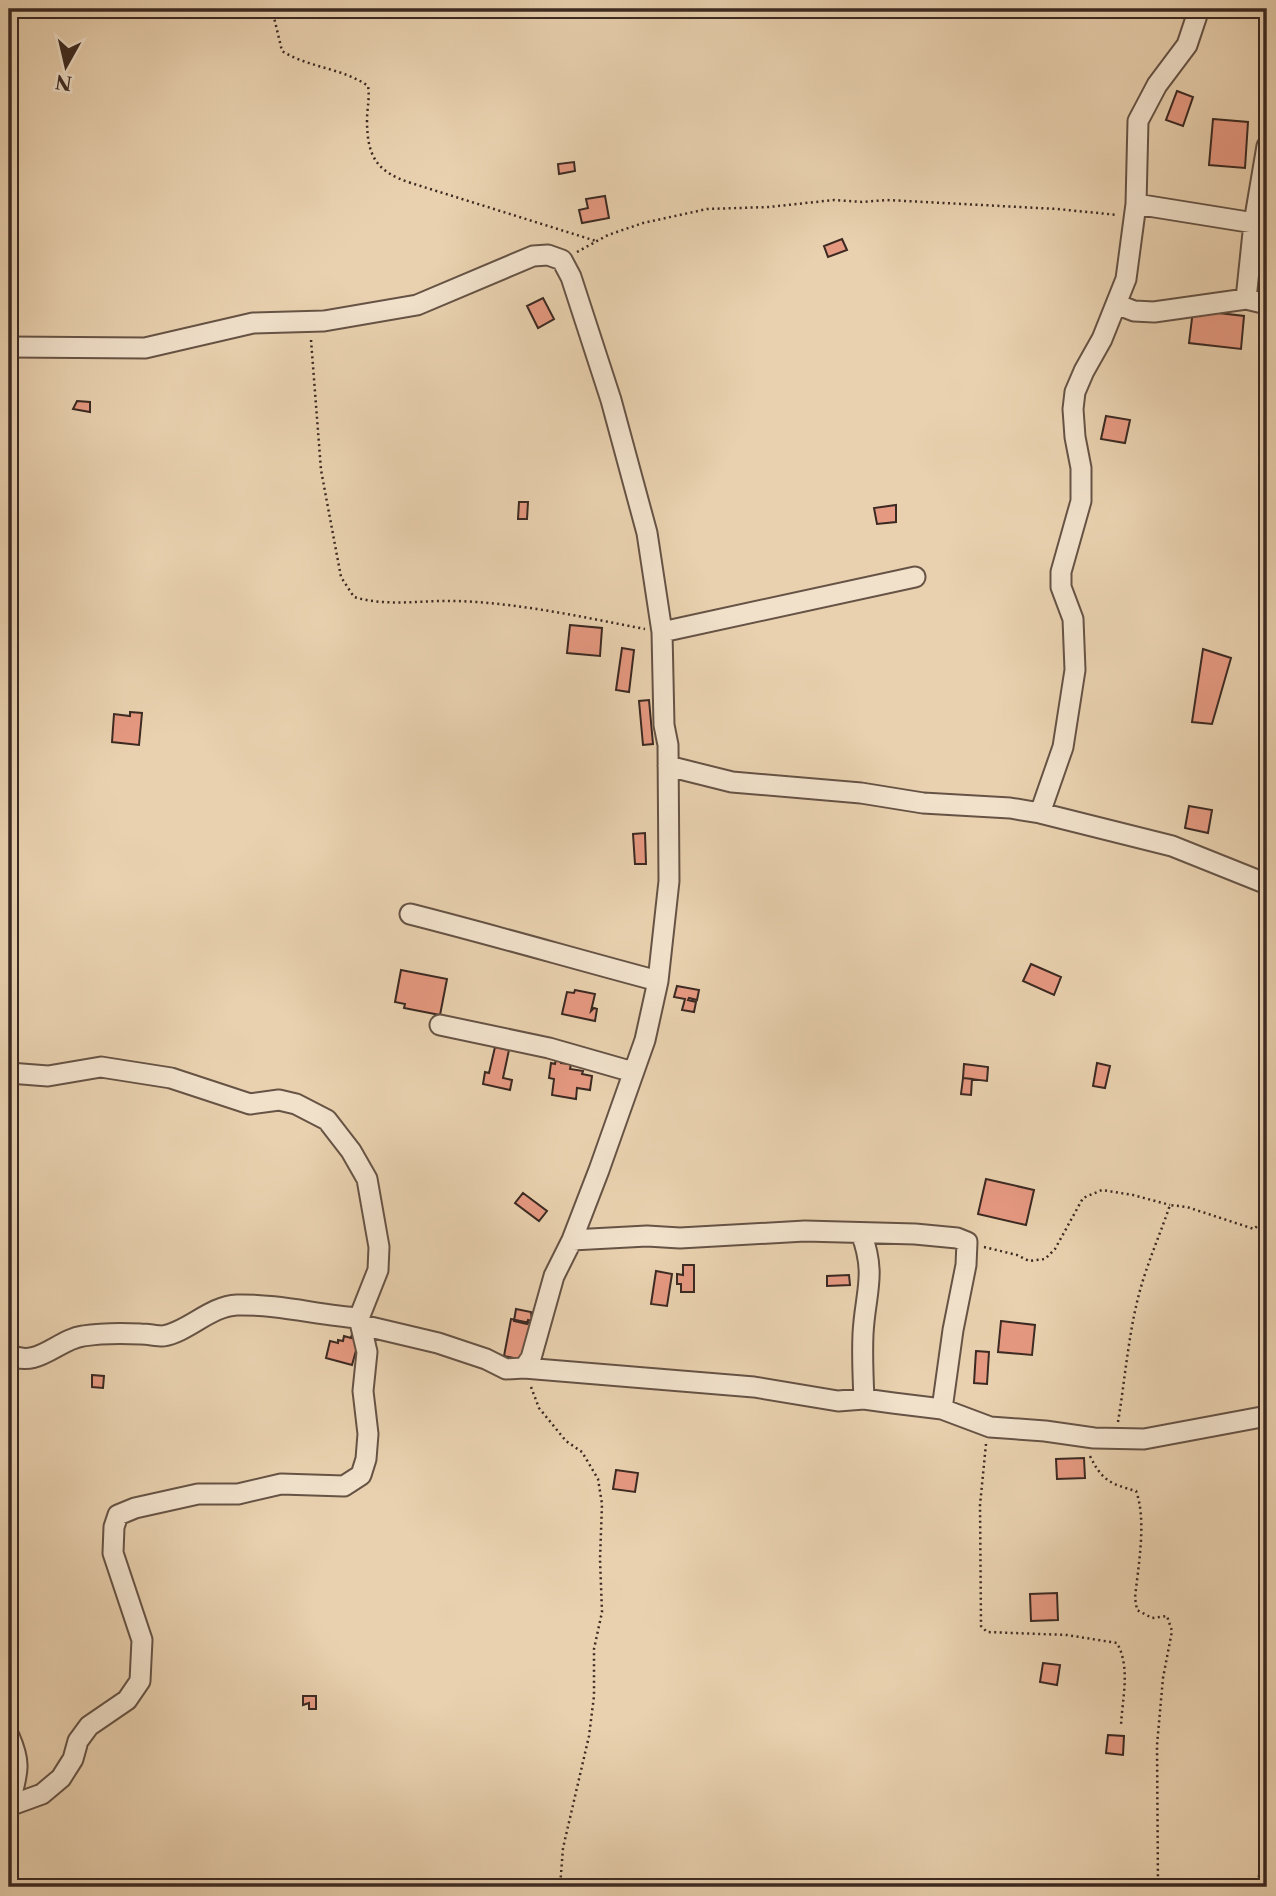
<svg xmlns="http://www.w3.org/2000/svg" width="1276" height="1896" font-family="'Libre Caslon Text',serif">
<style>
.building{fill:#e69981;stroke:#3b2922;stroke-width:2}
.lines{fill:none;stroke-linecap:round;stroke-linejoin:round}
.minor-casing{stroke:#665345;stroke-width:23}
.path{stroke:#3b2922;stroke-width:2.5;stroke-dasharray:2 3.5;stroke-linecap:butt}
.minor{stroke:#f1e1cb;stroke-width:19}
</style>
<rect width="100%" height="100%" fill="#e9d1af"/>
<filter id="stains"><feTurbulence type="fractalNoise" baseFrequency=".00286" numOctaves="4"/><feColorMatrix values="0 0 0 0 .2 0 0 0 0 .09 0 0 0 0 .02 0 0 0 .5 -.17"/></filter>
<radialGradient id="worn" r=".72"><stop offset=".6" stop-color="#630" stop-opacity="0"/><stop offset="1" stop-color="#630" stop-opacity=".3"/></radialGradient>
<!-- building -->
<path class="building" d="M1177,91L1193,97L1183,126L1166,120Z
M1213,119L1248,122L1245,168L1209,165Z
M574,162L575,171L559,174L558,164Z
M605,196L609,218L582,223L579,210L588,208L586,199Z
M842,239L847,250L828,257L824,246Z
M543,298L554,319L538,328L527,306Z
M1193,310L1244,316L1241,349L1189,343Z
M77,401L90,402V412L73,409Z
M1106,416L1130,420L1125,443L1101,439Z
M519,502H528L527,519H518Z
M896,505V522L877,524L874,508Z
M570,625L602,628L600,656L567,653Z
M622,648L634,650L629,692L616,690Z
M1203,649L1231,658L1212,724L1192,722Z
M649,700L653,744L643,745L639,701Z
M130,712L142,713L139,745L112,742L114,714L130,716Z
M1189,806L1212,810L1208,833L1185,828Z
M645,833L646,864H635L633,834Z
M1031,964L1061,977L1054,995L1023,981Z
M401,970L447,979L440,1015L404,1008L405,1004L395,1002Z
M677,986L699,990L697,1000L689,998L688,1000L696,1002L694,1012L682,1010L685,999L674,997Z
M575,990L595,994L591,1011L594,1008L597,1009L595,1021L562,1014L567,992L574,993Z
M495,1047L509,1050L503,1078L512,1080L510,1090L483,1084L485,1072L489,1073Z
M556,1059H561V1063L571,1064L570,1069L583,1071L582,1074L592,1076L590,1090L577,1088L576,1099L552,1095L554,1079L549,1078L551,1063L555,1064Z
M1097,1063L1110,1066L1105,1088L1093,1086Z
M964,1064L988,1067L987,1081L963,1078Z
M963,1078L972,1079L971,1095L961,1094Z
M986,1179L1034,1190L1026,1225L978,1214Z
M523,1193L547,1211L539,1221L515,1203Z
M683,1265H694V1292H681V1284H677V1274L683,1275Z
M656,1271L672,1274L667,1306L651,1304Z
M849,1275L850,1285L827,1286V1276Z
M516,1309L531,1312L532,1321L528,1320L527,1324L514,1321Z
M511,1319L530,1323L523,1360L504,1356Z
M1001,1321L1035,1325L1032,1355L998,1352Z
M352,1334L360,1336L352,1365L326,1358L330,1341L338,1343V1340L343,1341L344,1336L351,1338Z
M976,1351L989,1352L987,1384L974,1383Z
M92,1375L104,1376L103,1388L92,1387Z
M1084,1458L1085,1478L1057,1479L1056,1459Z
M616,1470L638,1473L635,1492L613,1489Z
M1057,1593L1058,1620L1031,1621L1030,1594Z
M1043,1663L1060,1665L1057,1685L1040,1682Z
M303,1696H316V1709H309V1703L303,1705Z
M1108,1735L1124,1736L1123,1755L1106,1753Z"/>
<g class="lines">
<!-- minor casing -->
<g class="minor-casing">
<path id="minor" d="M1136,204L1254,223
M1246,299L1254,223L1267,146
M1116,304L1134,311L1154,312L1246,299L1267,304
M9,347L145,348L253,323L324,321L417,305L533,256L548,255L562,260L571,277L611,400L647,533L662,632L664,725L668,745L669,881L658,981L645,1040L599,1170L572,1240L554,1276L531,1358L524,1368L506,1369L486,1359L438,1343L362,1325
M662,632L915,577
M668,766L732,782L861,793L923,803L1010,808L1040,813L1172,846L1267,884
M1040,813L1063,747L1075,670L1073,619L1061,587V572L1081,501V468L1075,437L1073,409L1075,392L1084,371L1102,339L1126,279L1136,204L1138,121L1157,85L1187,45L1199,9
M410,914C493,935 575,959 658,981
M440,1025L549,1048L633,1072
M9,1073L48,1076L101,1067L171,1078L250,1104L279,1100L296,1104L327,1120L351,1151L367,1179L379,1247L378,1270L359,1318L367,1352L363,1391L368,1434L366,1459L361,1475L344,1486L281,1484L238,1494H198L135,1508L118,1515L114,1527L113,1553L142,1640L140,1681L127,1700L89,1726L78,1741L73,1759L61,1778L42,1794L9,1806
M861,1233C877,1275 865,1293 863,1334C862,1356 863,1378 864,1399
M572,1240L647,1236L680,1238L805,1231L915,1234L957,1238L967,1242L966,1265L953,1330L942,1409
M9,1354C36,1370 58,1339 83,1336C102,1333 122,1333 141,1334C148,1334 156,1336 163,1336C188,1332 210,1306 237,1305C278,1304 318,1315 359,1318
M524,1368L754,1387L838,1401L864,1399L893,1403L942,1409L990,1427L1045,1431L1094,1438L1144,1439L1267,1416
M9,1736C23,1767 16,1775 9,1806"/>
</g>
<!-- path -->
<path class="path" d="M272,9L282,51C309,68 343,68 368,86C370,98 367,108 367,120C367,157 377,172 411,183L596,241
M577,252L608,235L643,223L707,209L769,207L834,200L862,202L887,200L1057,209L1118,215
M311,340L321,470L341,577L354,597C387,607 422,600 456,601C520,603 582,617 645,629
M984,1247L1017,1255L1029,1261L1045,1259L1055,1249L1083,1198L1102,1190L1133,1195L1170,1205
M531,1387L539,1408L566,1441L582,1452L598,1479L602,1504L600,1559L602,1612L594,1649V1696L589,1736L563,1848L560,1887
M1118,1422C1126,1374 1129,1323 1144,1277C1152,1252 1162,1229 1170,1205L1187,1207L1254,1229L1264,1220L1267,1205
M986,1444L980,1505L981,1626L987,1632L1067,1635L1117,1643C1131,1668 1122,1699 1121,1726
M1090,1456C1102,1481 1111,1484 1136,1491C1147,1520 1138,1567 1135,1598L1137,1610L1152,1618L1167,1616L1172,1631L1163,1678L1157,1745L1158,1887
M1245,1887L1267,1870"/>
<!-- minor -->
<use href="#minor" class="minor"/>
</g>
<!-- margin -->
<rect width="1276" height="1896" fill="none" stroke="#e9d1af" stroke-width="35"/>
<rect x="10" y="10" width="1255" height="1875" fill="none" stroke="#3b2922" stroke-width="3.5"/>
<rect x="18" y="18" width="1241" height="1861" fill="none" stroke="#3b2922" stroke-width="2"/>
<!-- north arrow -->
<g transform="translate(66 66) rotate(188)" stroke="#f1e1cb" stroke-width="5" paint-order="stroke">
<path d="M0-5L12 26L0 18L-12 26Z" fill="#3b2922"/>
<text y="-10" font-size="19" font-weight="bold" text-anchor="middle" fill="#3b2922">N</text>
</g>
<rect width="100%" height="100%" filter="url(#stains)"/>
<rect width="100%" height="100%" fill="url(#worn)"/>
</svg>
